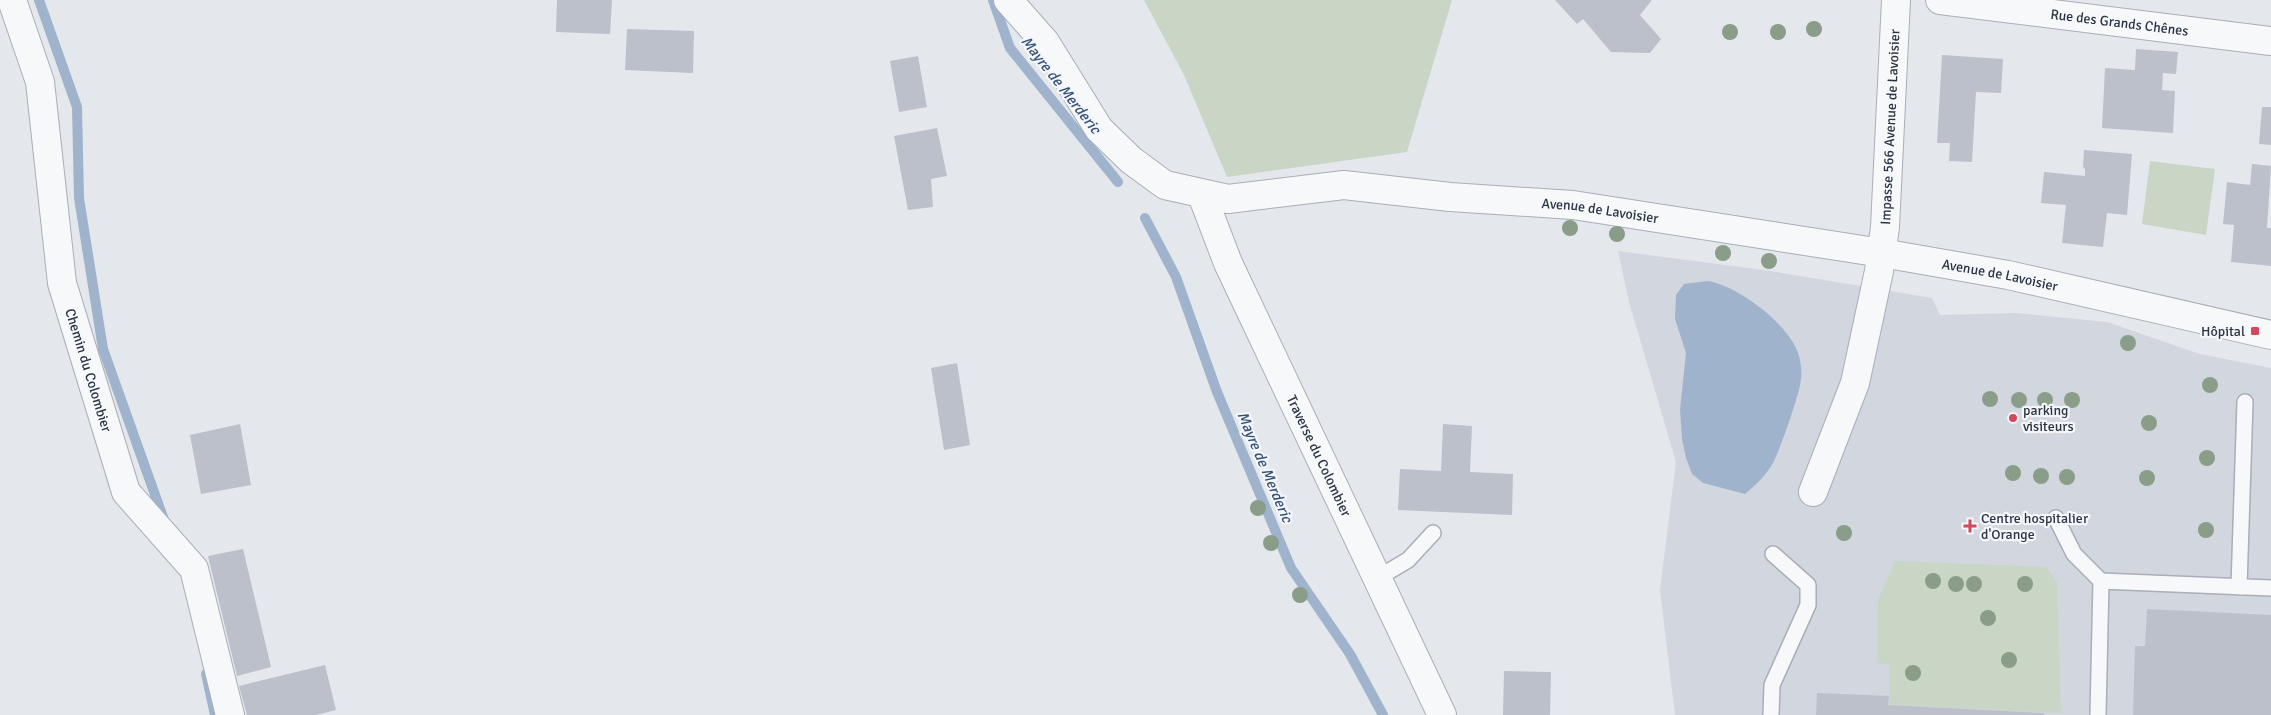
<svg xmlns="http://www.w3.org/2000/svg" width="2271" height="715" font-family="Signika,sans-serif">
<style>
.built{fill:#d2d6de}
.green{fill:#c9d6c5}
.water{fill:#9fb4cc}
.lines{fill:none;stroke-linecap:round;stroke-linejoin:round}
.stream{stroke:#9fb4cc;stroke-width:10}
.building{fill:#bbc0ca}
.service-casing{stroke:#a9aeb7;stroke-width:18}
.minor-casing{stroke:#a9aeb7;stroke-width:30}
.tertiary-casing{stroke:#a9aeb7;stroke-width:30}
.service{stroke:#f7f8fa;stroke-width:15}
.minor{stroke:#f7f8fa;stroke-width:28}
.tertiary{stroke:#f7f8fa;stroke-width:28}
.tree{fill:#899d89}
.poi-dot{fill:#d1495b;stroke:#f4f6f9;stroke-width:2}
.labels{text-anchor:middle;dominant-baseline:central;stroke-width:4.5;stroke-linejoin:round;paint-order:stroke}
.street-label{font-size:14px;fill:#2b3445;stroke:#f4f6f9}
.poi-label{font-size:14px;fill:#2b3445;stroke:#f4f6f9;text-anchor:start}
.water-label{font-size:15px;font-style:italic;fill:#34527a;stroke:#f4f6f9}
</style>
<rect width="100%" height="100%" fill="#e4e7ec"/>
<!-- built -->
<path class="built" d="M1618,251L1771,271L1932,298L1940,315L2017,313L2107,322L2200,354L2271,368V715H1675L1660,590L1676,462L1629,302Z"/>
<!-- green -->
<path class="green" d="M1144,0H1452L1407,152L1227,177L1184,75Z
M2150,161L2215,169L2206,235L2142,224Z
M1895,561L2046,567L2057,582L2061,713L1889,705L1890,664L1877,663L1878,600Z"/>
<!-- water -->
<path class="water" d="M1708,281C1739,286 1795,328 1800,360C1801,366 1802,373 1801,379C1800,393 1780,450 1773,463C1766,475 1756,485 1745,494L1703,483L1692,474L1686,458L1682,439L1680,410L1686,353L1675,319L1676,295L1684,284Z"/>
<g class="lines">
<!-- stream -->
<path class="stream" d="M39,0L77,107L79,198L103,349L164,520
M993,0L1010,48L1118,182
M1145,218L1176,277L1217,392L1291,568L1350,654L1383,715
M206,674L215,715"/>
</g>
<!-- building -->
<path class="building" d="M557,0H612L610,34L556,32Z
M1555,0H1652L1640,15L1661,39L1650,53L1611,52L1583,19L1577,24Z
M627,29L694,31L693,73L625,70Z
M2136,49L2178,52L2176,74L2163,73L2162,90L2175,91L2173,133L2102,128L2105,68L2135,70Z
M1942,55L2003,59L2001,93L1976,92L1972,162L1949,161L1950,143H1937Z
M918,56L927,107L899,112L890,61Z
M2262,107H2271V145L2259,144Z
M937,128L947,176L931,179L933,207L908,210L894,136Z
M2084,150L2132,154L2127,215L2107,213L2103,247L2062,243L2066,205L2041,203L2044,172L2085,176V169L2083,167Z
M2252,164L2271,166L2267,228H2271V266L2231,262L2234,225L2223,224L2227,182L2250,185Z
M957,363L970,445L944,450L931,368Z
M240,424L251,485L201,494L190,435Z
M1443,424L1472,426L1470,472L1513,474L1512,515L1398,510L1400,469L1441,471Z
M243,549L271,667L237,676L208,556Z
M2147,609L2271,615V715H2133L2135,646H2145Z
M325,665L336,710L316,715H247L239,686Z
M1504,671L1551,672L1550,715H1503Z
M1817,693L1889,696L1888,705L2044,713V715H1816Z"/>
<g class="lines">
<!-- service casing -->
<g class="service-casing">
<path id="service" d="M2056,518L2074,554L2101,581L2098,715
M1376,579L1408,560L1433,533
M2101,581L2271,588
M2239,587L2245,402
M1771,715L1772,685L1808,605V585L1773,554"/>
</g>
<!-- minor casing -->
<g class="minor-casing">
<g id="minor">
<path id="s1" d="M12,0L40,82L62,283L126,492L194,569L230,715"/>
<path id="s2" d="M1940,0L2271,41"/>
<path id="s3" d="M1202,195L1228,263L1442,715"/>
<path id="s4" d="M1813,492L1855,383L1879,271L1885,227L1896,0"/>
</g>
</g>
<!-- tertiary casing -->
<g class="tertiary-casing">
<g id="tertiary">
<path id="s5" d="M1008,0L1045,42L1099,129L1131,160L1165,185L1228,199L1344,185L1450,197L1573,205L1882,253L2008,275L2271,335"/>
</g>
</g>
<!-- service -->
<use href="#service" class="service"/>
<!-- minor -->
<use href="#minor" class="minor"/>
<!-- tertiary -->
<use href="#tertiary" class="tertiary"/>
</g>
<!-- trees -->
<g class="tree">
<circle cx="1814" cy="29" r="8"/>
<circle cx="1730" cy="32" r="8"/>
<circle cx="1778" cy="32" r="8"/>
<circle cx="1570" cy="228" r="8"/>
<circle cx="1617" cy="234" r="8"/>
<circle cx="1723" cy="253" r="8"/>
<circle cx="1769" cy="261" r="8"/>
<circle cx="2128" cy="343" r="8"/>
<circle cx="2210" cy="385" r="8"/>
<circle cx="1990" cy="399" r="8"/>
<circle cx="2019" cy="400" r="8"/>
<circle cx="2045" cy="400" r="8"/>
<circle cx="2072" cy="400" r="8"/>
<circle cx="2149" cy="423" r="8"/>
<circle cx="2207" cy="458" r="8"/>
<circle cx="2013" cy="473" r="8"/>
<circle cx="2041" cy="476" r="8"/>
<circle cx="2067" cy="477" r="8"/>
<circle cx="2147" cy="478" r="8"/>
<circle cx="1258" cy="508" r="8"/>
<circle cx="2206" cy="530" r="8"/>
<circle cx="1844" cy="533" r="8"/>
<circle cx="1271" cy="543" r="8"/>
<circle cx="1933" cy="581" r="8"/>
<circle cx="1956" cy="584" r="8"/>
<circle cx="1974" cy="584" r="8"/>
<circle cx="2025" cy="584" r="8"/>
<circle cx="1300" cy="595" r="8"/>
<circle cx="1988" cy="618" r="8"/>
<circle cx="2009" cy="660" r="8"/>
<circle cx="1913" cy="673" r="8"/>
</g>
<!-- markers -->
<g class="poi-dot">
<rect x="2250" y="326" width="10" height="10" rx="2.5"/>
<circle cx="2013" cy="418" r="5"/>
<path d="M1967.5 518.5h5v5h5v5h-5v5h-5v-5h-5v-5h5z"/>
</g>
<g class="labels">
<!-- street labels -->
<g class="street-label">
<text stroke="none"><textPath href="#s2" startOffset="181">Rue des Grands Chênes</textPath></text>
<text stroke="none"><textPath href="#s4" startOffset="376">Impasse 566 Avenue de Lavoisier</textPath></text>
<text stroke="none"><textPath href="#s5" startOffset="684">Avenue de Lavoisier</textPath></text>
<text stroke="none"><textPath href="#s5" startOffset="1089">Avenue de Lavoisier</textPath></text>
<text stroke="none"><textPath href="#s1" startOffset="380">Chemin du Colombier</textPath></text>
<text stroke="none"><textPath href="#s3" startOffset="286">Traverse du Colombier</textPath></text>
</g>
<!-- poi labels -->
<g class="poi-label">
<text x="2245" y="331" text-anchor="end">Hôpital</text>
<text x="2023" y="410">parking<tspan x="2023" dy="16">visiteurs</tspan></text>
<text x="1981" y="518">Centre hospitalier<tspan x="1981" dy="16">d'Orange</tspan></text>
</g>
<!-- water labels -->
<g class="water-label">
<text transform="translate(1061 85) rotate(52)">Mayre de Merderic</text>
<text transform="translate(1265 467) rotate(67)">Mayre de Merderic</text>
</g>
</g>
</svg>
